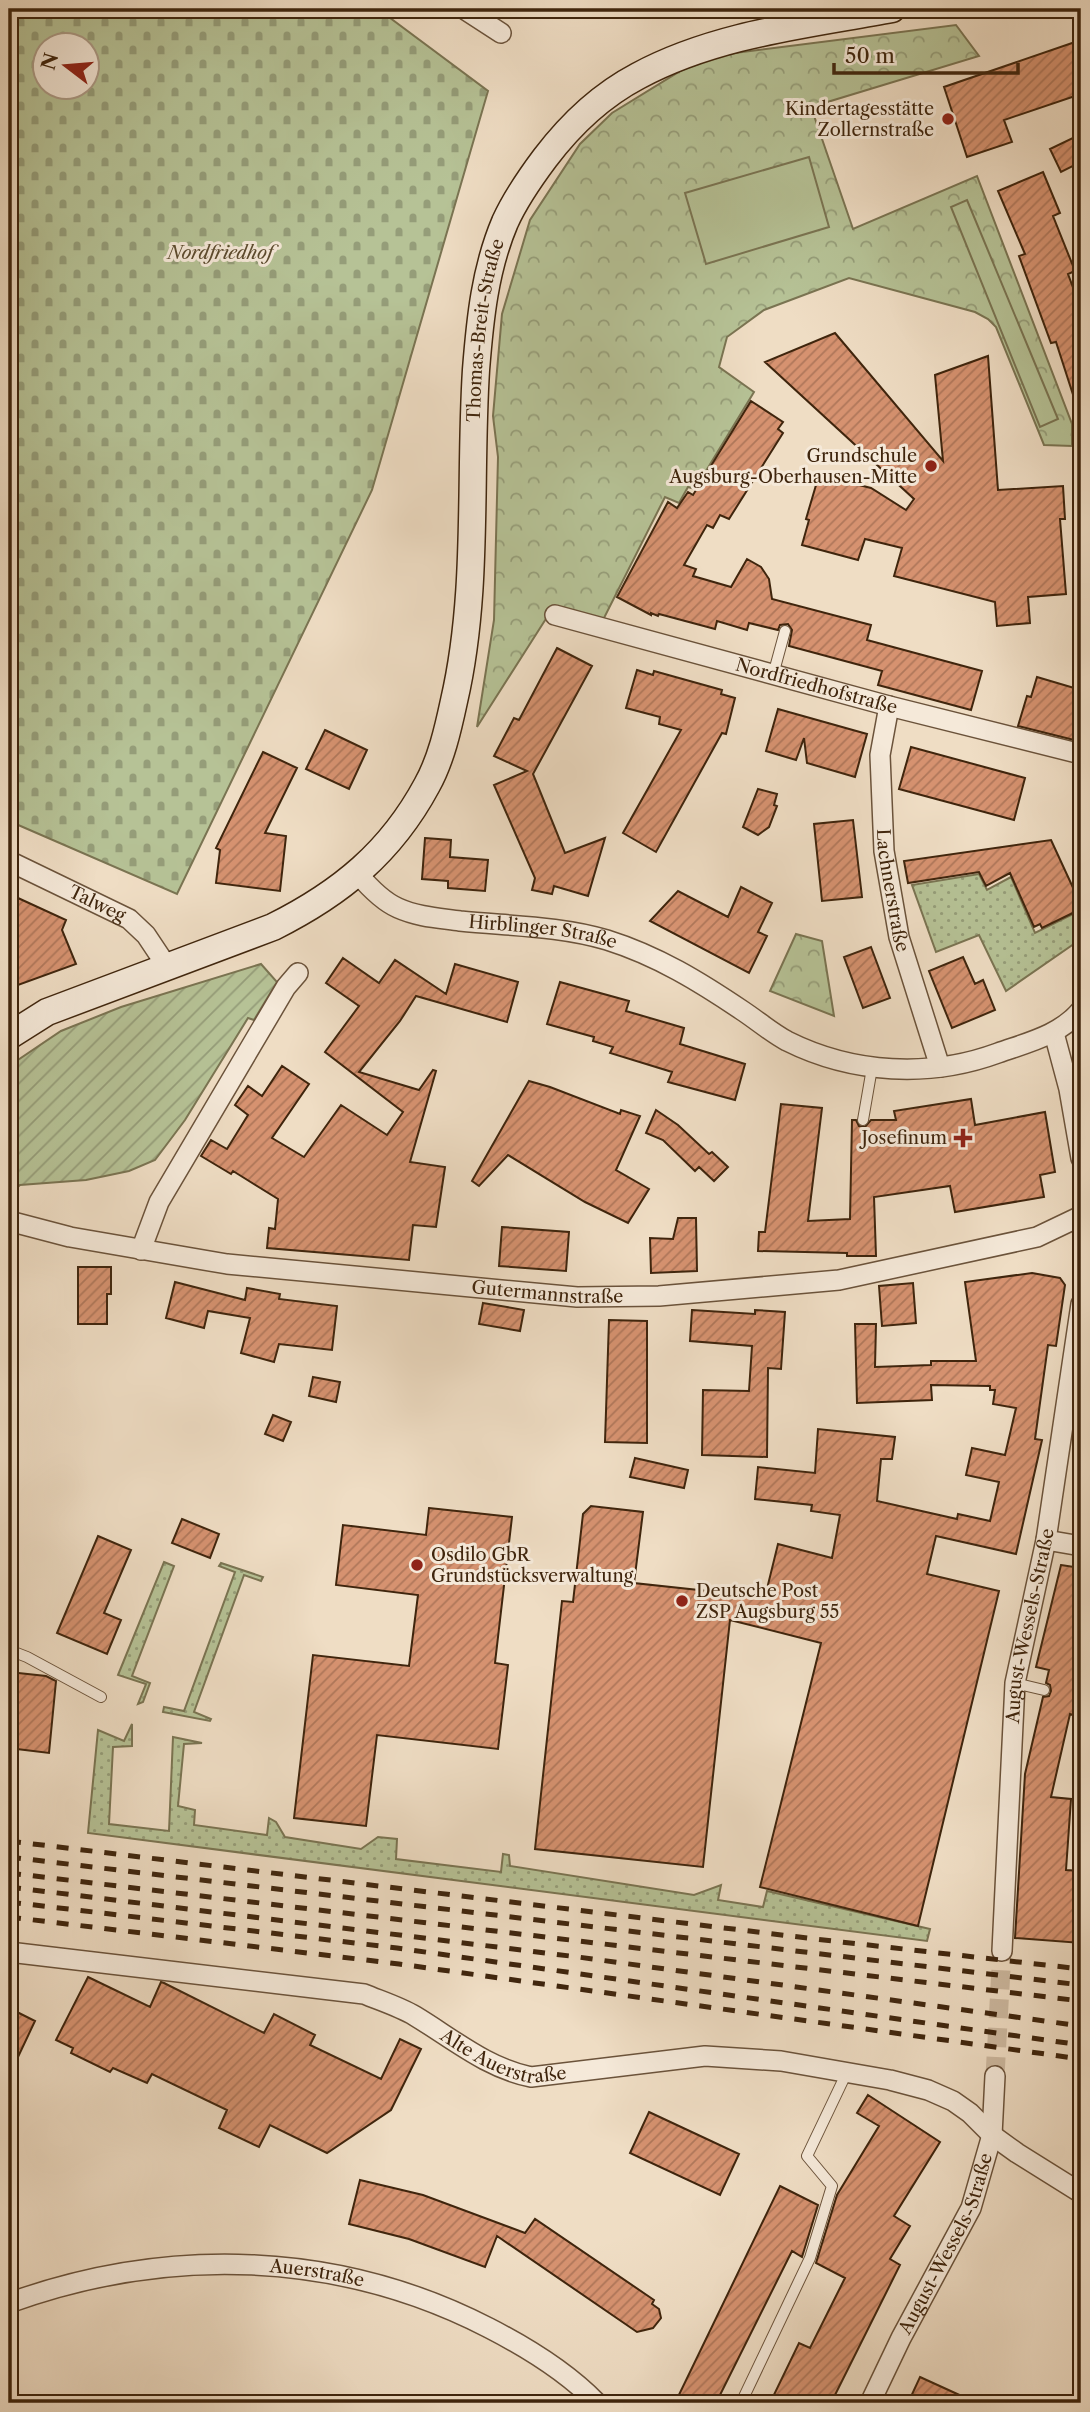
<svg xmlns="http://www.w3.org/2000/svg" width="1090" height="2412" font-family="'Libre Caslon Text',serif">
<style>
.grass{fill:url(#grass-dots);stroke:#7a7452;stroke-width:2}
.cemetery{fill:url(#cemetery-stones);stroke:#7a7452;stroke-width:2;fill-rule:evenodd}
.park{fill:url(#park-crowns);stroke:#7a7452;stroke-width:2}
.garden{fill:url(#garden-furrows);stroke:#7a7452;stroke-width:2}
.pitch{fill:#b6c296;stroke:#7a7452;stroke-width:2}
.building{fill:url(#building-hatch);stroke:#3f250d;stroke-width:2}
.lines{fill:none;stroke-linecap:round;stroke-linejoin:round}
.street-tunnel{stroke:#ccb89f;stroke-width:19;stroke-dasharray:19 10;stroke-linecap:butt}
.lane-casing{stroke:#6b533b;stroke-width:12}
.street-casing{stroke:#6b533b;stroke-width:22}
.secondary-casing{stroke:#3f250d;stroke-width:29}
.lane{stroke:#f5e9d9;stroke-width:10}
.street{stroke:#f5e9d9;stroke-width:19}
.secondary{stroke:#f5e9d9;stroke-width:26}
.rail{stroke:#3f250d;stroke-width:5;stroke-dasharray:12 12;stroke-linecap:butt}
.poi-dot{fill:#8f2418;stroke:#f5e9d9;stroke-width:2.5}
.labels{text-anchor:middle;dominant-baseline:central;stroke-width:6;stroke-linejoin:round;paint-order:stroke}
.poi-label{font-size:18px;fill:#3f250d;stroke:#f5e9d9;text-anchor:end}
.park-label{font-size:18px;font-style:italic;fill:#5d4c2f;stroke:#f5e9d9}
.street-label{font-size:18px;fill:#3f250d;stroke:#f5e9d9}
</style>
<defs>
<pattern id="grass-dots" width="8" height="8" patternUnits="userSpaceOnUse" patternTransform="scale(1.75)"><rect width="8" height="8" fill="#b6c296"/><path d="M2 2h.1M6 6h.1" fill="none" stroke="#959d79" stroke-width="1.8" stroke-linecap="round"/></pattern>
<pattern id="cemetery-stones" width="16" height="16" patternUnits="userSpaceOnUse" patternTransform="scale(1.75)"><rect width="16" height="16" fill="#b6c296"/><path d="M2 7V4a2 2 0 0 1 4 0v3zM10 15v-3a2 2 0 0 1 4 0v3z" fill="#959d79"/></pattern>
<pattern id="park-crowns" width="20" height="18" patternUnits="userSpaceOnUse" patternTransform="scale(1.75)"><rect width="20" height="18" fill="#b6c296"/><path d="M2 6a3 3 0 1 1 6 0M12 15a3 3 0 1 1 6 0" fill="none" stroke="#959d79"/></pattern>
<pattern id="garden-furrows" width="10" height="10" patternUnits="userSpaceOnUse" patternTransform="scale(1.75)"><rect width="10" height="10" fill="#b6c296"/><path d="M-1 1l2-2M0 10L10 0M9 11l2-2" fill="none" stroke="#959d79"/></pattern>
<pattern id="building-hatch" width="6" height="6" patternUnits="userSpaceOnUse" patternTransform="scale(1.75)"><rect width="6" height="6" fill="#d69270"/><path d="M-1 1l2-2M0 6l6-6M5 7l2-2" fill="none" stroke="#af775a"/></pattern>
</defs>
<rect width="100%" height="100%" fill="#efddc4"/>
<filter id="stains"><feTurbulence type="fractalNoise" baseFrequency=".00286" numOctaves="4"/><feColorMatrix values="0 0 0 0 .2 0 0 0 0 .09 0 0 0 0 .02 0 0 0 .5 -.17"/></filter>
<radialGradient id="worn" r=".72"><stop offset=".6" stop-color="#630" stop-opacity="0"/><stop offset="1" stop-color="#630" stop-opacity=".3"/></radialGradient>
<!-- grass -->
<path class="grass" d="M979,874L987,890L1011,877L1035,933L1081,910V939L1006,991L979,935L936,952L912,885Z
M164,1562L174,1566L132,1676L150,1683L143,1702L138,1704L146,1684L118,1675Z
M221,1563L263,1577L261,1581L244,1575L194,1712L211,1719L210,1721L163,1712L164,1707L184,1711L235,1572L219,1566Z
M132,1724V1746L113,1747L109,1824L169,1831L173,1737L202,1743L184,1744L178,1806L195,1810L194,1825L267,1835L269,1818L276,1822L285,1837L361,1849L378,1837L397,1839L396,1859L501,1872L503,1854L509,1855L510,1866L694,1895L721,1885L718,1900L763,1907L767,1891L930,1929L927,1941L88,1833L98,1730L124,1741Z"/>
<!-- cemetery -->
<path class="cemetery" d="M9,9H378L488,91L372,490L177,894L9,821ZM46,46H88V88H46Z"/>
<!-- park -->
<path class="park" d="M956,25L979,56L811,107L853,229L977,176L1072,424V446L1044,445L996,327L988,319L975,312L849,278L764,310L727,337L719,367L754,392L695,489L688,487L679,503L665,497L603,620L549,614L477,727L494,620L498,457L493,416L502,314L530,220L580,144L612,113L682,70L719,55Z
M796,934L822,941L834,1016L770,991Z"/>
<!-- garden -->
<path class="garden" d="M261,964L277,982L254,1020L248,1018L185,1120L155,1160L129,1171L86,1180L20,1185L9,1195V1066L61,1031L121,1007Z"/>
<!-- pitch -->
<path class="pitch" d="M809,157L829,227L706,264L685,193Z
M967,200L1058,419L1040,427L951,207Z"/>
<!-- building -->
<path class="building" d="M1081,40V94L1004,120L1012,142L967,157L944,87Z
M1081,134V162L1061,172L1050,149Z
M1043,172L1060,213L1053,216L1075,271L1068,274L1081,309V407H1077L1056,342L1051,343L1019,256L1025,254L998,191Z
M835,333L943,461L935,375L988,356L998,490L1063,486L1065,519H1060L1066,594L1028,597L1030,623L997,626L995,602L894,576L902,548L865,539L858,560L802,545L809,520L806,519L819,475L871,488L906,510L914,499L765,362Z
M751,401L783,422L778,429L783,433L729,519L720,515L713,528L707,525L684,565L696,569L693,576L731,587L747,559L761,567L769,579L772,599L871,625L867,640L982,671L971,710L878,685L882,671L789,646L792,630L788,624L780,625L778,630L749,623L747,630L717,621L715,629L659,614L658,616L651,613V615L617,597L668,502L677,508L688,492L693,495Z
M557,648L592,666L533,774L565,853L605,838L588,896L554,886L552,894L532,890L535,878L494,785L527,771L494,756L514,718L519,720Z
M637,670L653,675L654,671L722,690L721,694L735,698L726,734L722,733L656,852L623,833L681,730L659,724L660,717L626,708Z
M1037,677L1081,690V730L1078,741L1018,726L1027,696L1031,697Z
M778,709L867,734L855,777L807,763L804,738L796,760L766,751Z
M325,730L367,750L349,789L306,769Z
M911,747L1025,778L1014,820L899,789Z
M263,752L297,768L265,833L286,836L280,891L216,883L220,850L216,848Z
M758,789L777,794L774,805L777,806L769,827L758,835L743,827Z
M853,820L862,897L822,901L814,824Z
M425,838L451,840L450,857L488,860L485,891L448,888V881L422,879Z
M1051,840L1081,905V909L1042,928L1040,924L1034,927L1010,873L986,886L979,872L908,883L904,861Z
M741,887L772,903L758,932L767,936L749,973L650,921L678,891L728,917Z
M18,898L66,920L62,930L76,964L18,985L9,959V918Z
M871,947L890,998L863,1008L844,957Z
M963,957L975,984L983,980L995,1010L952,1028L929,971Z
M343,958L379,983L395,960L446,994L455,964L518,982L507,1022L416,996L400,1021L359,1072L419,1090L433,1070L436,1071L410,1162L445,1167L436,1227L413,1225L409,1260L267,1248L269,1228L275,1229L278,1199L233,1171L231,1174L201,1156L211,1140L227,1149L248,1115L235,1105L248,1086L262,1096L282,1066L309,1084L272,1138L304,1157L341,1105L387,1135L403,1112L325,1052L359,1006L326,983Z
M560,982L629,1001L626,1011L684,1028L680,1044L745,1064L735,1100L668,1082L672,1072L610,1053L613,1047L593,1041L594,1037L547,1024Z
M529,1081L550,1087L620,1114L621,1110L640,1116L616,1170L649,1189L628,1223L585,1202L508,1155L479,1186L472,1181Z
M971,1099L975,1125L1045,1112L1055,1172L1040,1175L1044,1197L955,1212L950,1186L874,1197L876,1256H847V1253L758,1251L759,1232H765L781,1104L822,1108L808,1221L850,1219L852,1120H856L859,1126L865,1127L871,1120H896L894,1111Z
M656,1110L678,1125L709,1154L712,1152L728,1167L714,1181L699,1167L695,1171L663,1140L646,1133Z
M678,1218H696L697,1271L651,1273L650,1238L673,1239Z
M502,1227L569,1232L566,1271L499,1266Z
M78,1267H111V1294H107V1324H78Z
M1032,1273L1060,1278L1065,1285L1056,1346L1048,1345L1035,1439L1042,1440L1016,1554L936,1536L927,1574L999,1591L918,1926L760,1887L821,1643L730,1620L703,1867L535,1849L562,1601L573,1602L583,1514L591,1506L643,1512L634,1583L765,1597L778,1544L832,1558L840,1515L811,1511L812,1505L755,1499L758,1467L815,1473L818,1429L895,1437L892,1459H881L877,1501L957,1519L958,1514L990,1521L999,1482L966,1475L972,1448L1005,1455L1016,1408L993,1404L995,1390H990V1386L931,1385L932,1400L857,1403L855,1324H876L875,1367L931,1365V1361H976L965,1282Z
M175,1282L245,1300L247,1288L280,1294L279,1299L337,1306L332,1350L279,1344L274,1362L241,1353L250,1318L208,1311L204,1328L166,1318Z
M913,1283L916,1323L882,1326L879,1286Z
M483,1303L524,1310L520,1331L479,1324Z
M692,1310L755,1314V1310L785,1312L781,1369L768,1368L767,1457L702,1455L703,1390L749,1391L752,1346L690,1341Z
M609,1320L647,1321V1443L605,1442Z
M313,1377L340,1382L336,1402L309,1396Z
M273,1415L291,1422L283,1441L265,1434Z
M635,1458L688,1470L684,1488L630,1477Z
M429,1508L512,1517L495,1663L508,1665L498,1749L377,1735L366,1826L294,1818L313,1655L409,1666L418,1595L336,1585L343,1525L426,1535Z
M182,1519L219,1534L210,1558L172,1543Z
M98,1536L131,1550L104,1613L121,1620L107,1654L57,1633Z
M1061,1565L1081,1568V1698L1077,1716L1070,1714L1051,1797L1071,1799L1066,1870L1081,1871V1943L1015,1938L1025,1774L1043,1697L1049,1696L1051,1691L1050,1685L1046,1683L1049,1670L1036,1667Z
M9,1672L46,1676L56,1681L49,1753L9,1748Z
M88,1977L150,2007L161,1982L164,1983L264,2033L274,2014L315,2035L310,2045L381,2079L400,2039L421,2049L391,2110L327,2153L270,2125L259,2147L219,2128L227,2110L152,2074L147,2083L113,2068L110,2072L71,2053L73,2048L56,2040Z
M9,2008L35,2021L9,2076Z
M868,2095L940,2142L894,2216L910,2226L890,2259L900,2265L831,2403H770L799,2343L810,2348L845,2278L816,2263L837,2195L879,2126L857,2113Z
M649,2112L739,2154L720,2195L630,2153Z
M360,2180L423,2195L525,2233L535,2219L654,2300L652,2304L659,2309L661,2318L653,2328L637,2332L497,2236L485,2267L409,2239L349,2224Z
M780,2186L818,2205L802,2257L792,2251L716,2403H675Z
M920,2377L977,2403H908Z"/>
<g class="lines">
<!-- street-tunnel -->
<path class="street-tunnel" d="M995,2076L1002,1951"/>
<!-- lane casing -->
<g class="lane-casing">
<path id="lane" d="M773,675L785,631
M863,1120L872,1068
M9,1650L27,1657L101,1697
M1015,1683L1044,1690
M741,2403L810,2258L832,2186L807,2156L847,2072"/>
</g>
<!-- street casing -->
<g class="street-casing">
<g id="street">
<path d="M464,9L501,33"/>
<path id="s1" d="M555,615L889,706L1081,754"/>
<path id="s2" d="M889,706L880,755L884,851L899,937L940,1067"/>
<path id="s3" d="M9,861L129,919L146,935L168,968"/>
<path id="s4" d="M358,874C369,887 382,901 398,908C418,917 439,918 460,921C509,926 561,926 607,940C658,956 700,982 743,1011C758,1021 772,1033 787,1041C853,1074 930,1078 998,1053C1029,1042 1060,1035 1081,1010"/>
<path d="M1054,1033L1069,1089L1081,1158"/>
<path id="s5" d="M9,1221L70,1237L227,1264L577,1297L659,1296L839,1280L1037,1237L1081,1216"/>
<path d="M141,1250L159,1202L286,987L298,973"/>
<path d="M1046,1540L1081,1546"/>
<path id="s6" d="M1002,1951L1015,1683L1046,1540L1081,1304"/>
<path id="s7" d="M9,1952L364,1994C381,2001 400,2007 415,2016C453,2039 487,2068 531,2077L705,2056L781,2061L890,2080L928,2090L953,2101L970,2113L992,2135L1017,2153L1081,2193"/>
<path id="s8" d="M9,2303C167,2246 338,2250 489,2328C528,2348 566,2371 597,2403"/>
<path id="s9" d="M870,2403L901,2338L971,2208L992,2135L995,2076"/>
</g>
</g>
<!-- secondary casing -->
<g class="secondary-casing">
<g id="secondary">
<path id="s10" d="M9,1036L47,1012L273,927C341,893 391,852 427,785C441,760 448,729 454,701C479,593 469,480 476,370C480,319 485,269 505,222C515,200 530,178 545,158C570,125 600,96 638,76C716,34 806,25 892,9"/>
</g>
</g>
<!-- lane -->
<use href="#lane" class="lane"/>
<!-- street -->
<use href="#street" class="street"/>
<!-- secondary -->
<use href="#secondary" class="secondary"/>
<!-- rail -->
<path class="rail" d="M9,1841L815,1939L1081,1969
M9,1857L1081,1985
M9,1873L1081,2001
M9,1887L578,1957L1081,2026
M9,1902L397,1948L1081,2045
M9,1917L399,1964L1081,2059"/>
</g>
<!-- markers -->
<g class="poi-dot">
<circle cx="948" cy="119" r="7"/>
<circle cx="931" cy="466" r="7"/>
<path d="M959.5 1127.5h7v7h7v7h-7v7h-7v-7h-7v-7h7z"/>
<circle cx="417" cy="1565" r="7"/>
<circle cx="682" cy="1601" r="7"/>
</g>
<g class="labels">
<!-- poi labels -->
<g class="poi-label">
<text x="934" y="109">Kindertagesstätte<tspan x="934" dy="21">Zollernstraße</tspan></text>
<text x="917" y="456">Grundschule<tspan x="917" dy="21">Augsburg-Oberhausen-Mitte</tspan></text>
<text x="947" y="1138">Josefinum</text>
<text x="431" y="1555" text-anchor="start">Osdilo GbR<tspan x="431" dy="21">Grundstücksverwaltung</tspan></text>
<text x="696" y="1591" text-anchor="start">Deutsche Post<tspan x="696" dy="21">ZSP Augsburg 55</tspan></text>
</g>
<!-- park labels -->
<g class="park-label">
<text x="220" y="253">Nordfriedhof</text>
</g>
<!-- street labels -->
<g class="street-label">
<text stroke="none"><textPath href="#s10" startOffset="961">Thomas-Breit-Straße</textPath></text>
<text stroke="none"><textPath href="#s1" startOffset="271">Nordfriedhofstraße</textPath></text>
<text stroke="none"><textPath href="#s2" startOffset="186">Lachnerstraße</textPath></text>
<text stroke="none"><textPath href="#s3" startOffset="98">Talweg</textPath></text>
<text stroke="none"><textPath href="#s4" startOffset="200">Hirblinger Straße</textPath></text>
<text stroke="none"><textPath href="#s5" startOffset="544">Gutermannstraße</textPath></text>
<text stroke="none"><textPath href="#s6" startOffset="327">August-Wessels-Straße</textPath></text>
<text stroke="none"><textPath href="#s7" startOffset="513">Alte Auerstraße</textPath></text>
<text stroke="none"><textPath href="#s9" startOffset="177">August-Wessels-Straße</textPath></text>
<text stroke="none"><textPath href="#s8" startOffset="313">Auerstraße</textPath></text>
</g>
</g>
<!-- margin -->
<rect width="1090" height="2412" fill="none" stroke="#efddc4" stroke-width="35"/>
<rect x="10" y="10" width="1069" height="2391" fill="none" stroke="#3f250d" stroke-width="3.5"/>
<rect x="18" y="18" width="1055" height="2377" fill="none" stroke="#3f250d" stroke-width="2"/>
<!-- north arrow -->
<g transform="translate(66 66) rotate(286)"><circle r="33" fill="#f5e9d9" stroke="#ac9b87" stroke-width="2"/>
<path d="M0-5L12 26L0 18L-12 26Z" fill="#8f2418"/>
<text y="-10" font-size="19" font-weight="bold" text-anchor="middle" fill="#3f250d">N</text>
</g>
<!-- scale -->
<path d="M834 63v10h184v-10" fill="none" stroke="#3f250d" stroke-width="3.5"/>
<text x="845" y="63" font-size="21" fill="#3f250d" stroke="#f5e9d9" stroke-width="5" paint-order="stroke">50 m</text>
<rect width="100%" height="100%" filter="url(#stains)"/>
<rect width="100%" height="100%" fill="url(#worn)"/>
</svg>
